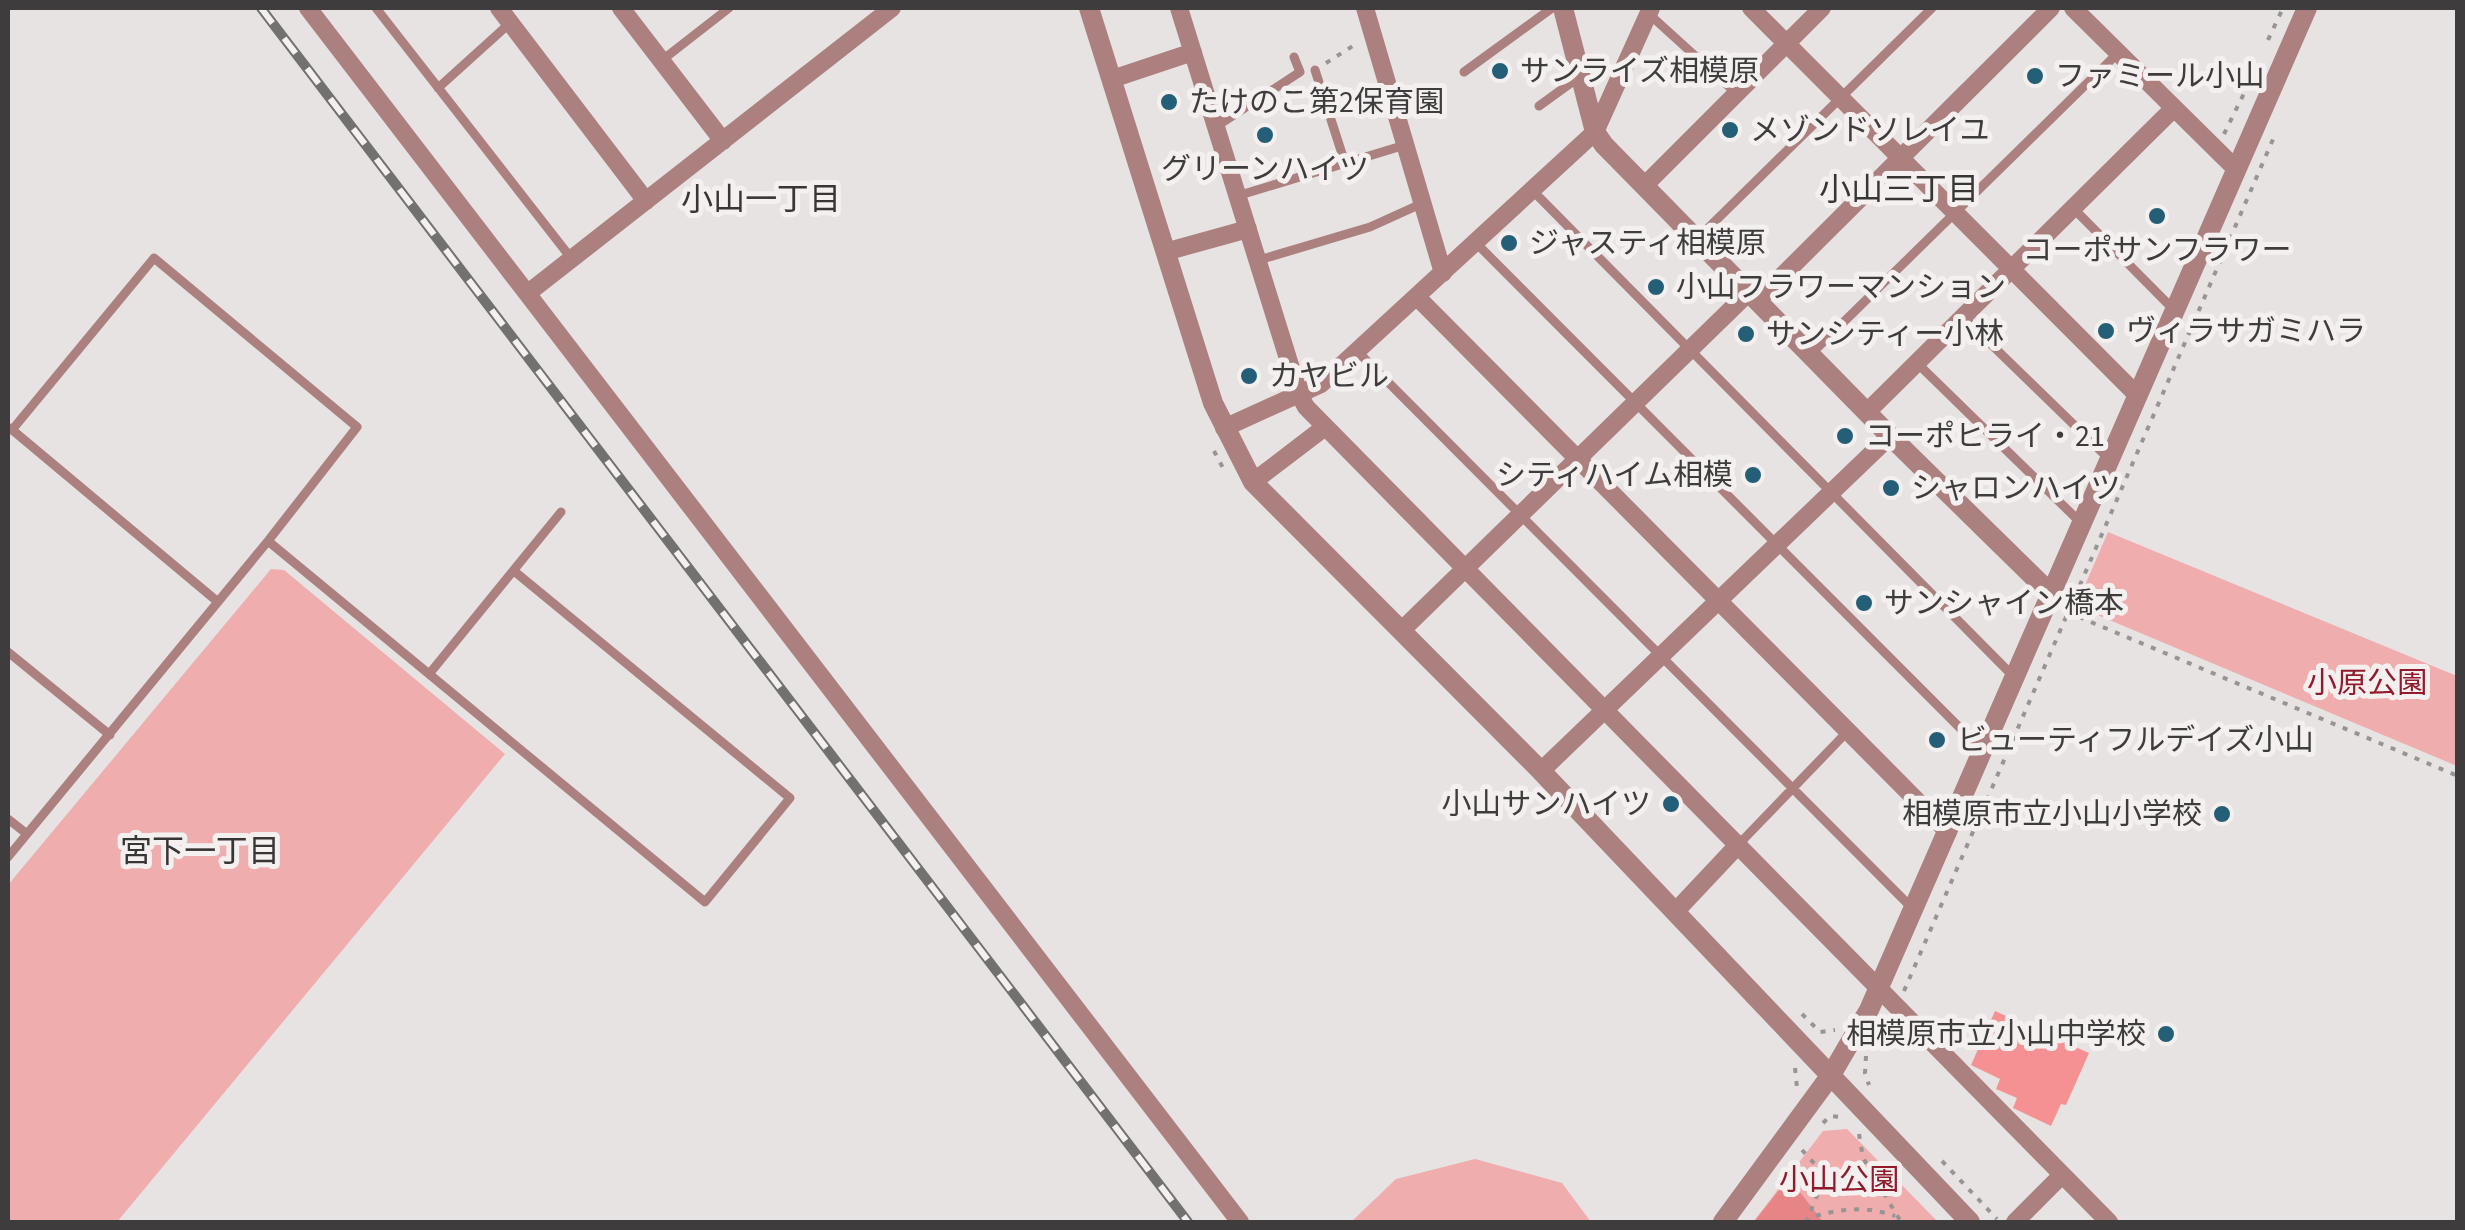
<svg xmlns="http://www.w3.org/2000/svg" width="2465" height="1230" font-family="'Source Sans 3','Noto Sans JP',sans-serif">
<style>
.green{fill:#efadad}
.forest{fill:#e78486}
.water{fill:#f69193}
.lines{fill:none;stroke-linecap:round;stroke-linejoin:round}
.path{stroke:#979494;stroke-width:4;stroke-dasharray:5 8;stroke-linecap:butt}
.service{stroke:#ac807f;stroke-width:9}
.minor{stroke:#ac807f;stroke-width:18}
.tertiary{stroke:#ac807f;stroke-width:20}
.rail-casing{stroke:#737070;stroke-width:10}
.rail{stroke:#f5f0f0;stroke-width:6;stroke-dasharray:19;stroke-linecap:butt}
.poi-dot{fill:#245f77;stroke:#f5f0f0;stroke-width:4}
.labels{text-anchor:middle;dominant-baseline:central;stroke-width:10;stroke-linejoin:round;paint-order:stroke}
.poi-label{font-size:30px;fill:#3e3c3c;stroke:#f5f0f0;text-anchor:start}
.park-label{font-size:30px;fill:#911b2d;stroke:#f5f0f0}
.neighbourhood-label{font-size:32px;fill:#383535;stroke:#f5f0f0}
</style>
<rect width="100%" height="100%" fill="#e7e3e3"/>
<!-- green -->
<path class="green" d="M2108,532L2457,676V766L2076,606Z
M271,569L284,570L505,754L117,1222H8V885Z
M1847,1129L1938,1222H1753L1823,1131Z
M1475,1159L1562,1183L1591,1222H1351L1396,1179Z"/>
<!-- forest -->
<path class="forest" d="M1793,1172L1800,1192L1823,1222H1754Z"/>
<!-- water -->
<path class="water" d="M1995,1011L2089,1053L2066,1105L2061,1104L2051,1126L2013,1108L2017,1098L1996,1089L2000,1079L1971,1065Z"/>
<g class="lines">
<!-- path -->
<path class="path" d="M2268,40L2283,8
M1326,63L1356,44
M2224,134L2256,69
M1214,451L1223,468
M2067,612L2458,776
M1904,991L2274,137
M1802,1014L1820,1032L1835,1030
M1866,1056L1865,1073L1869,1085
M1795,1068L1797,1088
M1823,1123L1830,1116L1841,1117
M1859,1134L1863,1158L1901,1222
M1802,1150L1821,1171L1820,1188L1808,1218
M1942,1161L1997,1219
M1805,1222L1808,1218C1839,1209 1864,1205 1895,1216"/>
<!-- service -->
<path class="service" d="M376,8L571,258
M1649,14L1736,93
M661,61L729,8
M1315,70L1345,163
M1464,72L1552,8
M438,88L511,22
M1539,106L1579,77
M1217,126L1300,72L1294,57
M1532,190L2012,675
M1237,196L1405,145
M2073,208L2173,309
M1697,239L1932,8
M1475,242L1982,750
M1259,260L1370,227L1423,203
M1963,317L2108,458
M1358,352L1912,908
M1810,355L2118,53
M1917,363L2079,521
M10,428L218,602
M268,541L705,902L790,798L514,571
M8,652L110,735
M430,673L561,512
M8,819L27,834
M1739,844L1847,732
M8,857L268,541L357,427L154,258L12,430"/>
<!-- minor -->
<path class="minor" d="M308,8L1240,1222
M499,8L646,201
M621,8L723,141
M1179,8L1299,394L1306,407L2109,1222
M1365,8L1443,273
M1751,8L2138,396
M2073,8L2236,169
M1112,79L1193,52
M1644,186L1822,8
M1165,252L1248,229
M528,293L892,8
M1417,297L1948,832
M1758,300L2051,8
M1867,412L2174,108
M1224,428L1321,384L1595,132L1651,8
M1253,482L1325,427
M1402,630L1749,292
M1541,771L1890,436
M1675,912L1739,844
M2015,1222L2062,1175"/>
<!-- tertiary -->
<path class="tertiary" d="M1089,8L1213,403L1253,482L1541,771L1970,1222
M1563,8L1595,132L1604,145L1890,436L2052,595
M1723,1222L1831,1075L1869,1010L2307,8"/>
<!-- rail casing -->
<g class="rail-casing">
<path id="rail" d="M261,8L1188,1222"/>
</g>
<!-- rail -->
<use href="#rail" class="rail"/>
</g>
<!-- markers -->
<g class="poi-dot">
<circle cx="1500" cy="71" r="10"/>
<circle cx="2035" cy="76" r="10"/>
<circle cx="1169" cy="102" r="10"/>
<circle cx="1730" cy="130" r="10"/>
<circle cx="1265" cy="135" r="10"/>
<circle cx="2157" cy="216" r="10"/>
<circle cx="1509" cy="243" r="10"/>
<circle cx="1656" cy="287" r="10"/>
<circle cx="2106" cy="331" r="10"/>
<circle cx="1746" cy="334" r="10"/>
<circle cx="1249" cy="376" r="10"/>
<circle cx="1845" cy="436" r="10"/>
<circle cx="1753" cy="475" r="10"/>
<circle cx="1891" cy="488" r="10"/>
<circle cx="1864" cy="603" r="10"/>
<circle cx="1937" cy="740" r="10"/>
<circle cx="1671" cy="804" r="10"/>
<circle cx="2222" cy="814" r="10"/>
<circle cx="2166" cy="1034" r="10"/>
</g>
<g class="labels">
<!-- poi labels -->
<g class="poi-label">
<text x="1520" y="71">サンライズ相模原</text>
<text x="2055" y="76">ファミール小山</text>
<text x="1189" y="102">たけのこ第2保育園</text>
<text x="1750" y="130">メゾンドソレイユ</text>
<text x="1265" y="169" text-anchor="middle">グリーンハイツ</text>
<text x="1529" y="243">ジャスティ相模原</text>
<text x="2157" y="250" text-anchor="middle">コーポサンフラワー</text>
<text x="1676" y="287">小山フラワーマンション</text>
<text x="2126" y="331">ヴィラサガミハラ</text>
<text x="1766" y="334">サンシティー小林</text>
<text x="1269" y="376">カヤビル</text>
<text x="1865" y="436">コーポヒライ・21</text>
<text x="1733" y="475" text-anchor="end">シティハイム相模</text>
<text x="1911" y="488">シャロンハイツ</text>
<text x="1884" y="603">サンシャイン橋本</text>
<text x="1957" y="740">ビューティフルデイズ小山</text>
<text x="1651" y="804" text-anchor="end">小山サンハイツ</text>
<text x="2202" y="814" text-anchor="end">相模原市立小山小学校</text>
<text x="2146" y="1034" text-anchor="end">相模原市立小山中学校</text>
</g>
<!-- park labels -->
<g class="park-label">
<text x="2367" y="683">小原公園</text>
<text x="1839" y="1180">小山公園</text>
</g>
<!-- neighbourhood labels -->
<g class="neighbourhood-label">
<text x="1899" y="190">小山三丁目</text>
<text x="761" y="200">小山一丁目</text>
<text x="200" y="852">宮下一丁目</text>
</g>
</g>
<!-- border -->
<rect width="2465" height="1230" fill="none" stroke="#3e3c3c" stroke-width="20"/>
</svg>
